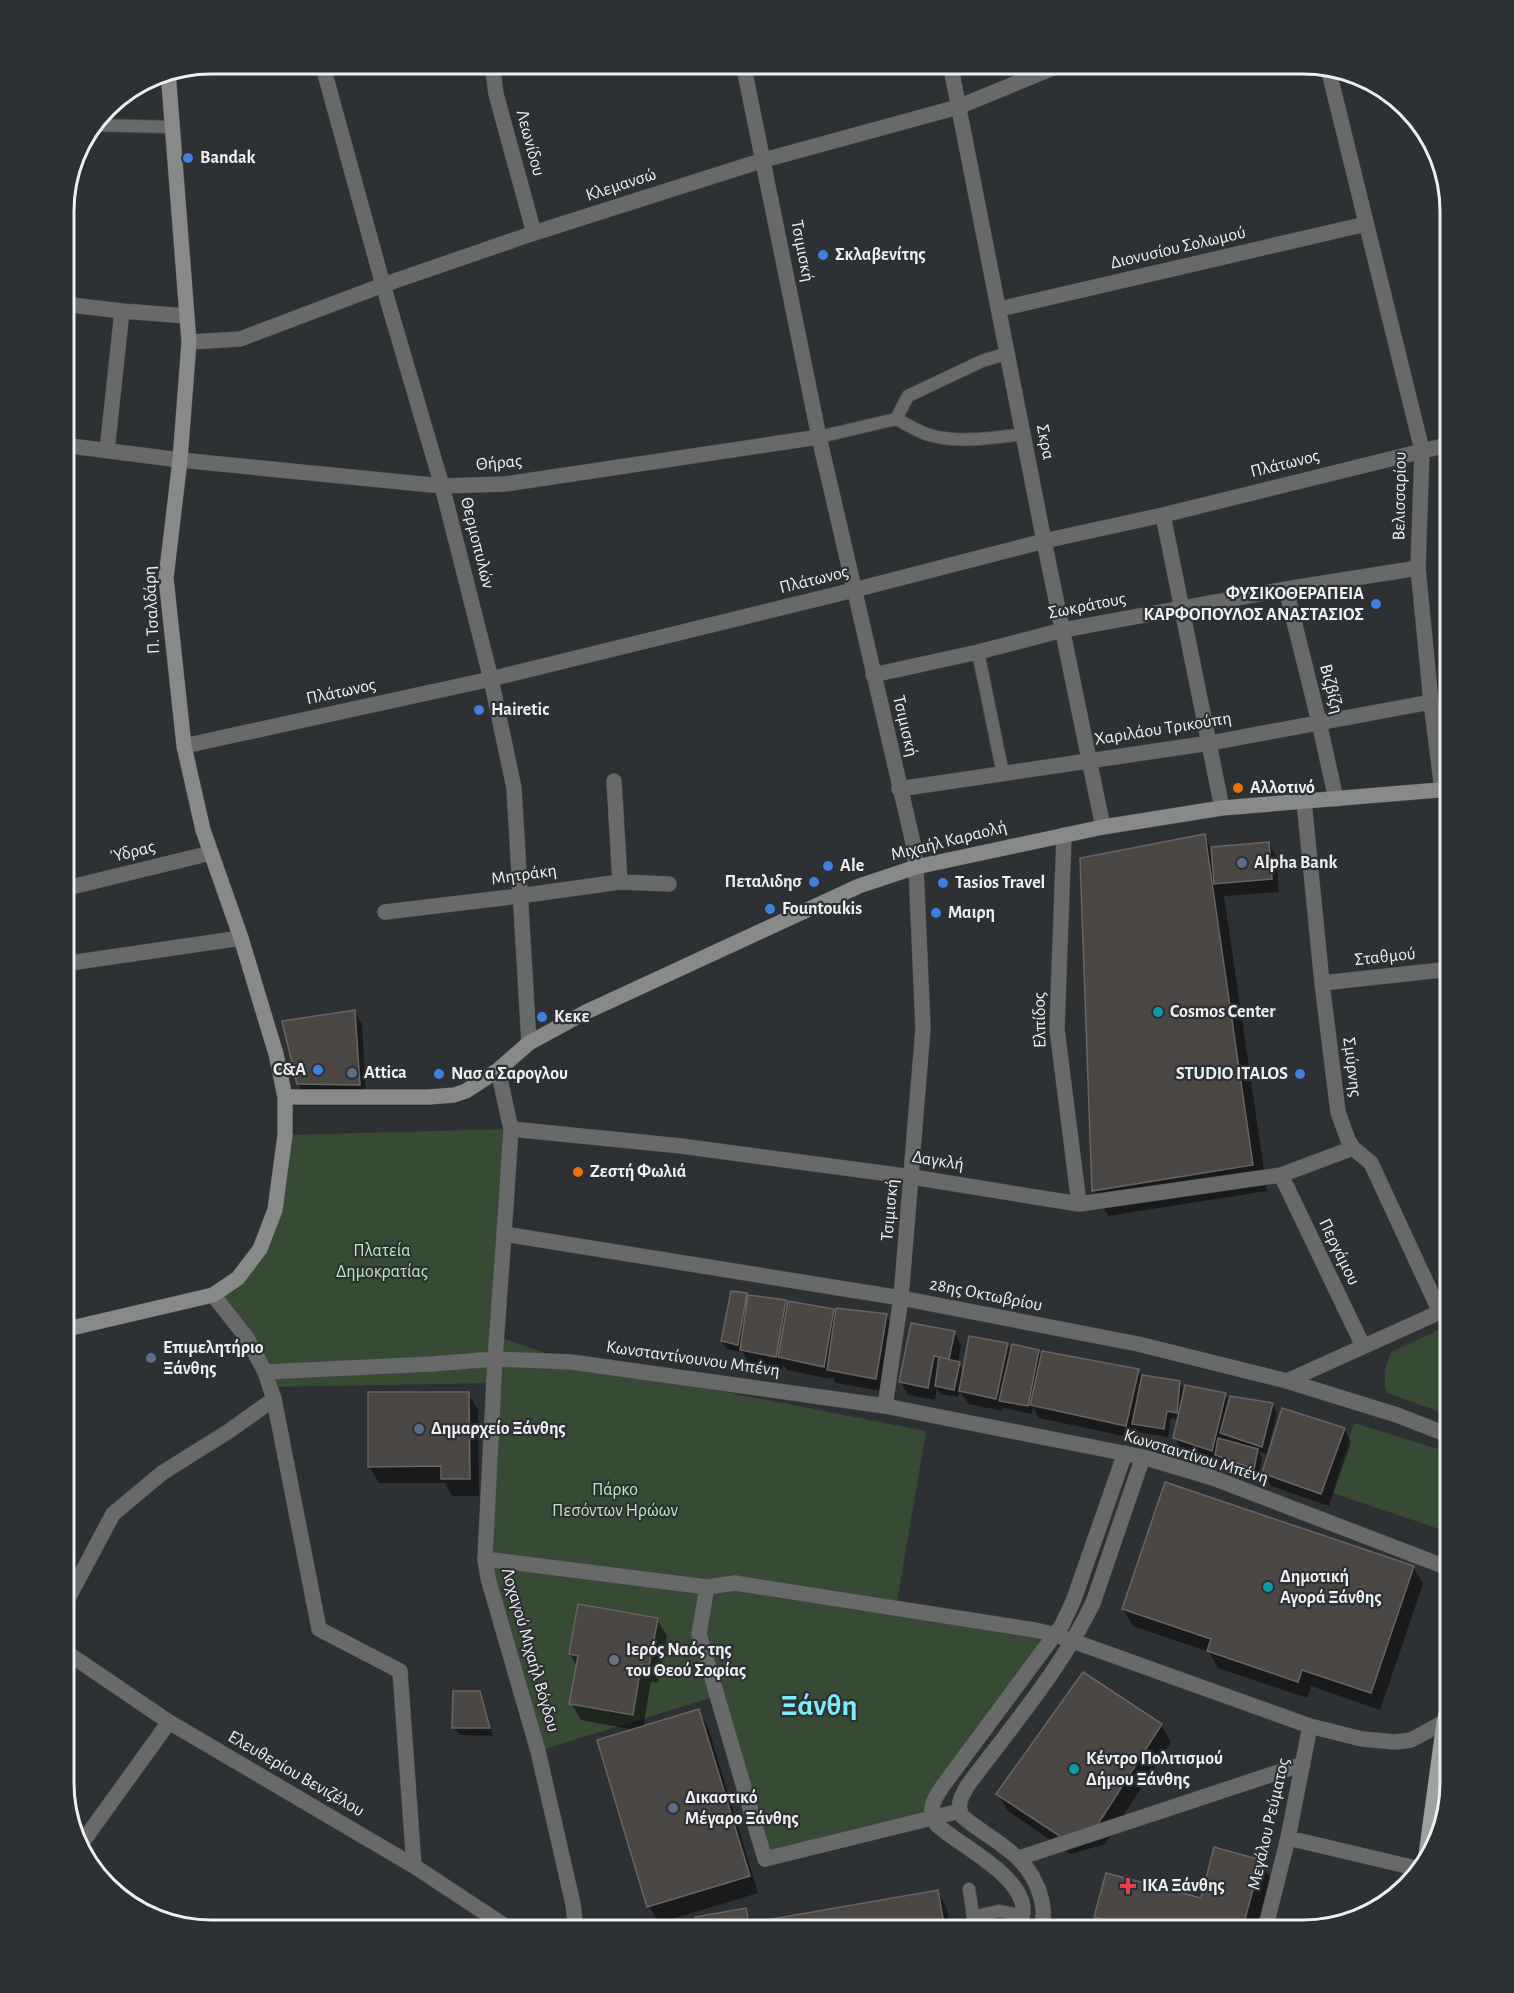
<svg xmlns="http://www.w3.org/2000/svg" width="1514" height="1993" font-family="'Alegreya Sans',sans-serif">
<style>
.green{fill:#374a33}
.shadow{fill:#0007}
.building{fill:#4b4744;stroke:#686461;stroke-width:1.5}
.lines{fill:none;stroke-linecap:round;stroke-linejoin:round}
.service-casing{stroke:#494c4f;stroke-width:14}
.pedestrian-casing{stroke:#494c4f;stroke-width:16}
.minor-casing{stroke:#494c4f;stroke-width:16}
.tertiary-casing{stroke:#494c4f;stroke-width:16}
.secondary-casing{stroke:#494c4f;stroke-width:16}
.primary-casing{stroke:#494c4f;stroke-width:16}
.service{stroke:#686a69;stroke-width:12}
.pedestrian{stroke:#686a69;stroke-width:15}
.minor{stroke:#686a69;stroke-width:15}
.tertiary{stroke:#686a69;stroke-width:15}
.secondary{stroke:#878a88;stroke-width:15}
.primary{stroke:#9fa3a0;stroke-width:15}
.shop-dot{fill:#3f7fe0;stroke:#2e3134;stroke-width:2}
.food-dot{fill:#e8710a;stroke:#2e3134;stroke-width:2}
.service-dot{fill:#5c6f8a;stroke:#2e3134;stroke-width:2}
.culture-dot{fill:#0f9aa8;stroke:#2e3134;stroke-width:2}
.worship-dot{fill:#6b7280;stroke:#2e3134;stroke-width:2}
.health-dot{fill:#e0444e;stroke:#2e3134;stroke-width:2}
.labels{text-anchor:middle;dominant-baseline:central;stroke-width:4.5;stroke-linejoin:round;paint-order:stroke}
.street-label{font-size:18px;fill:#edeff2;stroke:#2e3134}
.poi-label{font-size:18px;font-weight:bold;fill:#edeff2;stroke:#2e3134;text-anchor:start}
.park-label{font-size:18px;fill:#bbe9b2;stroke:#2e3134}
.town-label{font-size:30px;font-weight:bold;fill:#80ebf4;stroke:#2e3134}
.rim{fill:none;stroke:#edeff2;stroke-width:3}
</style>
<rect width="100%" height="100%" fill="#2e3134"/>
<!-- green -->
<path class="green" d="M511,1129L496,1336L571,1362L926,1431L896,1608L1056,1635L931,1812L765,1859L717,1696L538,1751L485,1559L493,1383L271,1387L213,1295L260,1249L285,1135Z
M1451,1324V1416L1387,1393C1382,1378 1386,1366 1391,1352Z
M1354,1423L1451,1453V1533L1332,1493Z"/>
<!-- shadow -->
<path class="shadow" d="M1204,835L1211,848L1269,844L1276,856L1279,892L1224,896L1267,1191L1108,1216L1094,1191L1082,859Z
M355,1012L362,1024L366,1097H305L298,1084Z
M746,1295L749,1300L785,1302L788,1308L833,1310L837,1316L886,1315L894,1328L882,1391L836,1383L832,1376L831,1379L787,1370L783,1364L782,1369L748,1362L743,1352L727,1349L722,1341Z
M954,1332L961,1345L958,1363L964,1371L1007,1344L1012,1353L1038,1351L1042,1357L1138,1370L1141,1376L1179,1382L1185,1392L1225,1394L1230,1402L1272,1404L1277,1412L1267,1454L1258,1451L1262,1458L1258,1477L1182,1450L1175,1438L1179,1420L1171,1418L1168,1437L1138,1432L1135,1427L1133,1438L1039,1418L1033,1407L1032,1414L1003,1408V1411L968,1404L960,1390L958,1397L941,1394L937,1388L935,1400L908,1395L901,1382Z
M468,1393L478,1410L479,1496H452L445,1483H379L369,1466Z
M1344,1429L1351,1442L1329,1506L1271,1486L1264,1473Z
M1413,1567L1423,1584L1380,1710L1311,1686L1307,1698L1218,1668L1209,1652L1133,1626L1123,1609Z
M657,1619L667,1636L658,1683L651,1681L643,1728L698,1711L708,1727L758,1893L659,1923L649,1906L599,1741L635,1730L581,1720L571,1703L577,1666L570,1654Z
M480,1692L484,1701L493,1736L459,1735L454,1727Z
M1161,1725L1171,1742L1105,1844L1071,1854L1008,1811L998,1794Z
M1260,1861L1270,1878L1256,1930H1103L1095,1917L1202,1900Z
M938,1892L947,1909L951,1930H699L745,1909L753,1924Z"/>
<!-- building -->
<path class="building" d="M1205,834L1253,1165L1092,1191L1080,858Z
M1269,842L1272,879L1214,884L1211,847Z
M355,1010L360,1085L297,1084L282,1021Z
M731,1291L747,1293L738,1345L721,1341Z
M748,1295L786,1300L776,1357L740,1350Z
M788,1301L834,1309L824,1367L778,1357Z
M836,1308L887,1314L876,1379L827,1370Z
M911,1323L955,1331L949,1359L934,1356L928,1388L899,1382Z
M969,1336L1008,1343L996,1399L959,1391Z
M1012,1344L1039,1350L1028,1406L999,1401Z
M1042,1351L1139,1369L1126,1426L1030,1405Z
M939,1357L960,1362L954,1390L935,1386Z
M1142,1375L1180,1381L1177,1413L1167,1411L1164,1429L1132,1424Z
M1185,1385L1226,1393L1212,1451L1173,1438Z
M368,1392H469L470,1479H441V1466L368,1467Z
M1230,1396L1273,1403L1262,1447L1220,1433Z
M1282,1408L1345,1428L1321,1494L1262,1473Z
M1218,1438L1258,1449L1254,1469L1215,1455Z
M1165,1482L1414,1566L1371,1693L1302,1670L1298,1682L1207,1651L1211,1639L1122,1609Z
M578,1604L658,1618L649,1666L641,1665L633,1715L569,1704L578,1656L569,1654Z
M1083,1672L1162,1724L1096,1827L1061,1837L996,1794Z
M453,1691H480L490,1728H452Z
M699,1709L750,1876L647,1907L597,1740Z
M1214,1847L1261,1860L1242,1930H1141L1094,1917L1106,1873L1201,1898Z
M938,1890L945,1930H698L695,1917L746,1908L749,1923Z"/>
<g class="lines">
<!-- service casing -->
<g class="service-casing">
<path id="service" d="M93,125L172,127
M896,419C906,424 916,430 926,434C955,444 994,438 1024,434
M819,437L896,419L908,396L982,361L1008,353
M978,652L1003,774
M969,1889L975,1930
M973,1917L999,1911L1023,1916"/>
</g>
<!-- pedestrian casing -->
<g class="pedestrian-casing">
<path id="pedestrian" d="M1064,835L1057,1029L1079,1204
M63,889L211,853
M63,964L241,938
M511,1129L681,1146L912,1177L1079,1204L1281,1175L1353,1148
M1281,1175L1363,1346
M504,1234L495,1359L485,1559L707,1587L735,1583L1035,1630L1056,1635
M213,1295L247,1338L265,1372L431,1364L495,1359L571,1362L885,1406
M265,1372L274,1399
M707,1587L699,1634L765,1859
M1019,1858L1303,1764"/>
</g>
<!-- minor casing -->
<g class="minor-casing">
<path id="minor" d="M322,63L383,285L442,486L491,679L514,788L529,1043
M492,63L496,94L534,233
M950,63L1044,541L1103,827
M63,304L122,311L187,316
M1000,309L1366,224
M63,445L180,460L442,486L505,484L819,437
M107,451L122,311
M1163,515L1222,808
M1286,589L1319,722L1336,799
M873,675L978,652L1063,630L1286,589L1418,568
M184,746L491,679L854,590L1044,541L1163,515L1451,444
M614,781L620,882
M899,789L1210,743L1431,702
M1304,801L1322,983L1338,1112L1348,1140L1353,1148L1371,1163L1440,1312
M385,912L519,896L620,882L669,884
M1322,983L1451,969
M1287,1381L1451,1307
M485,1559L488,1578L538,1751L573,1904L576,1930
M63,1608L113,1514L162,1473L229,1431L274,1399L319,1629L400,1671L414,1866
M1056,1635L1310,1726L1362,1739L1395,1742L1411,1740L1444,1722
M1288,1838L1420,1869
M81,1844L169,1722
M765,1859L960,1811
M1265,1930L1288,1838L1310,1726"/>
</g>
<!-- tertiary casing -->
<g class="tertiary-casing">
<path id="tertiary" d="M743,63L819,437L914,847L916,867L923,1028L901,1298L885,1406L1143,1457L1213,1478L1451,1569
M1328,68L1422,450L1418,568L1431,702L1442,790
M189,342L240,339L383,285L534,233L764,160L958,107L1065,63
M498,1070L511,1129L504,1234L901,1298L1138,1344L1287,1381L1397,1415L1451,1436
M63,1650L169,1722L414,1866L511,1930
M1018,1930C1020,1923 1024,1915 1023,1907C1019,1874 961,1846 937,1825C927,1812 933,1800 942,1787L1062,1625L1074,1599L1125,1453
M1040,1930C1044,1920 1044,1908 1041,1898C1030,1854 994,1843 963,1817C955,1806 962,1795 968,1785C1012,1726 1061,1669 1093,1603L1143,1457"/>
</g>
<!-- secondary casing -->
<g class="secondary-casing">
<path id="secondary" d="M285,1097H429L454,1095L466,1091L498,1070L529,1043L586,1012L859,886L916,867L1103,827L1222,808L1451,789
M63,1330L213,1295L238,1278L260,1249L275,1210L285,1135V1097L276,1054L241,938L203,830L184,746L166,578L180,460L189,342L168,71"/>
</g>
<!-- primary casing -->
<g class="primary-casing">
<path id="primary" d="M1425,1863L1444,1722L1451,1695"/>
</g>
<!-- service -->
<use href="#service" class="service"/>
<!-- pedestrian -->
<use href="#pedestrian" class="pedestrian"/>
<!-- minor -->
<use href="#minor" class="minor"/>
<!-- tertiary -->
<use href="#tertiary" class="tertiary"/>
<!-- secondary -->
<use href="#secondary" class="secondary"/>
<!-- primary -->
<use href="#primary" class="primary"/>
</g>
<!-- markers -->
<g class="shop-dot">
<circle cx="188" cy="158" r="6"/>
<circle cx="823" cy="255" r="6"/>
<circle cx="1376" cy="604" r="6"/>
<circle cx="479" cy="710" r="6"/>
<circle cx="828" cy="866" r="6"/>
<circle cx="814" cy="882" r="6"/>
<circle cx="943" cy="883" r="6"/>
<circle cx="770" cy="909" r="6"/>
<circle cx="936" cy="913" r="6"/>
<circle cx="542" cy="1017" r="6"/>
<circle cx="318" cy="1070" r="6"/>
<circle cx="439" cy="1074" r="6"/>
<circle cx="1300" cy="1074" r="6"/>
</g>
<g class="food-dot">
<circle cx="1238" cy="788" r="6"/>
<circle cx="578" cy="1172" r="6"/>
</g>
<g class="service-dot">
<circle cx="1242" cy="863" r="6"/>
<circle cx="352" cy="1073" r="6"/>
<circle cx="151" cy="1358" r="6"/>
<circle cx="419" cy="1429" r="6"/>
<circle cx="673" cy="1808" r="6"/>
</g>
<g class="culture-dot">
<circle cx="1158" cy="1012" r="6"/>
<circle cx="1268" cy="1587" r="6"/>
<circle cx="1074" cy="1769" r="6"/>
</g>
<circle class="worship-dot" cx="614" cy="1660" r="6"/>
<path class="health-dot" d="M1125 1877h6v6h6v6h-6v6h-6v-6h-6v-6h6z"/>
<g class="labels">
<!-- street labels -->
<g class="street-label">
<text transform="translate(530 143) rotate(75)">Λεωνίδου</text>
<text transform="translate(621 185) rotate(-18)">Κλεμανσώ</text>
<text transform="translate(1178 248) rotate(-13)">Διονυσίου Σολωμού</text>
<text transform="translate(802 251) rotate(79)">Τσιμισκή</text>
<text transform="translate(1045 442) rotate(79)">Σκρα</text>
<text transform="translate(499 463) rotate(-5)">Θήρας</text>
<text transform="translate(1285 464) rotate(-14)">Πλάτωνος</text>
<text transform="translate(1400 496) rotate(-89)">Βελισσαρίου</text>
<text transform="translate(477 543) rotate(76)">Θερμοπυλών</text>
<text transform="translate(814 580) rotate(-14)">Πλάτωνος</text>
<text transform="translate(1087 606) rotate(-11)">Σωκράτους</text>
<text transform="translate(152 610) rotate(-93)">Π. Τσαλδάρη</text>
<text transform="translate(1331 689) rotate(76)">Βιζβίζη</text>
<text transform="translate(341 692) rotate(-12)">Πλάτωνος</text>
<text transform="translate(905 726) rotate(77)">Τσιμισκή</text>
<text transform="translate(1163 729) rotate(-9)">Χαριλάου Τρικούπη</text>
<text transform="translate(949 841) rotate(-14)">Μιχαήλ Καραολή</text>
<text transform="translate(133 852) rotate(-14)">Ύδρας</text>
<text transform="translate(524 875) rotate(-8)">Μητράκη</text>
<text transform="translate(1385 957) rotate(-6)">Σταθμού</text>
<text transform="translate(1040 1020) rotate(-91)">Ελπίδος</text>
<text transform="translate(1352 1067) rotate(83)">Σμύρνης</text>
<text transform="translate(938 1161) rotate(9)">Δαγκλή</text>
<text transform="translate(890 1210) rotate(-85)">Τσιμισκή</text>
<text transform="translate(1339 1252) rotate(64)">Περγάμου</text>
<text transform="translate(986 1295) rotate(11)">28ης Οκτωβρίου</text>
<text transform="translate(693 1359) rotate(8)">Κωνσταντίνουνου Μπένη</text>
<text transform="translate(1196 1457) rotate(17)">Κωνσταντίνου Μπένη</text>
<text transform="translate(530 1650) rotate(74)">Λοχαγού Μιχαήλ Βόγδου</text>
<text transform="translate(296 1774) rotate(30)">Ελευθερίου Βενιζέλου</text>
<text transform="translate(1269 1824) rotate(-77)">Μεγάλου Ρεύματος</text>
</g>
<!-- poi labels -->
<g class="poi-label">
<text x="200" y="158">Bandak</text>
<text x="835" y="255">Σκλαβενίτης</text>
<text x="1364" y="594" text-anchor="end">ΦΥΣΙΚΟΘΕΡΑΠΕΙΑ<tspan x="1364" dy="21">ΚΑΡΦΟΠΟΥΛΟΣ ΑΝΑΣΤΑΣΙΟΣ</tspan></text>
<text x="491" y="710">Hairetic</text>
<text x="1250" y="788">Αλλοτινό</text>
<text x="1254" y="863">Alpha Bank</text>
<text x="840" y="866">Ale</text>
<text x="802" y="882" text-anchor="end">Πεταλιδησ</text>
<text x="955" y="883">Tasios Travel</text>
<text x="782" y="909">Fountoukis</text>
<text x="948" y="913">Μαιρη</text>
<text x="1170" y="1012">Cosmos Center</text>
<text x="554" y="1017">Κεκε</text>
<text x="306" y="1070" text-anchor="end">C&amp;A</text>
<text x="364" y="1073">Attica</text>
<text x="451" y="1074">Νασ α Σαρογλου</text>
<text x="1288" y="1074" text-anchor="end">STUDIO ITALOS</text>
<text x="590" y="1172">Ζεστή Φωλιά</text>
<text x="163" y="1348">Επιμελητήριο<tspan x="163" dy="21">Ξάνθης</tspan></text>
<text x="431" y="1429">Δημαρχείο Ξάνθης</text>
<text x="1280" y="1577">Δημοτική<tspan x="1280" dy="21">Αγορά Ξάνθης</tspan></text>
<text x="626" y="1650">Ιερός Ναός της<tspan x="626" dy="21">του Θεού Σοφίας</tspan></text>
<text x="1086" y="1759">Κέντρο Πολιτισμού<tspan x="1086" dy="21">Δήμου Ξάνθης</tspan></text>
<text x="685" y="1798">Δικαστικό<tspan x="685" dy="21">Μέγαρο Ξάνθης</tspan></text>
<text x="1142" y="1886">ΙΚΑ Ξάνθης</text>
</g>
<!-- park labels -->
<g class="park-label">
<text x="382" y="1251">Πλατεία<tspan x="382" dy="21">Δημοκρατίας</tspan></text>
<text x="615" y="1490">Πάρκο<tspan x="615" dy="21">Πεσόντων Ηρώων</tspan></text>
</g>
<!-- town labels -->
<g class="town-label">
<text x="819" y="1706">Ξάνθη</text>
</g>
</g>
<!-- crop -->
<path d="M0 0H1514V1993H0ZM211 74H1303A137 137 0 0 1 1440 211V1783A137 137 0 0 1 1303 1920H211A137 137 0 0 1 74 1783V211A137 137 0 0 1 211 74Z" fill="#2e3134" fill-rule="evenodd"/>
<path class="rim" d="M211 74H1303A137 137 0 0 1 1440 211V1783A137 137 0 0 1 1303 1920H211A137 137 0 0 1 74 1783V211A137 137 0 0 1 211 74Z"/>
</svg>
